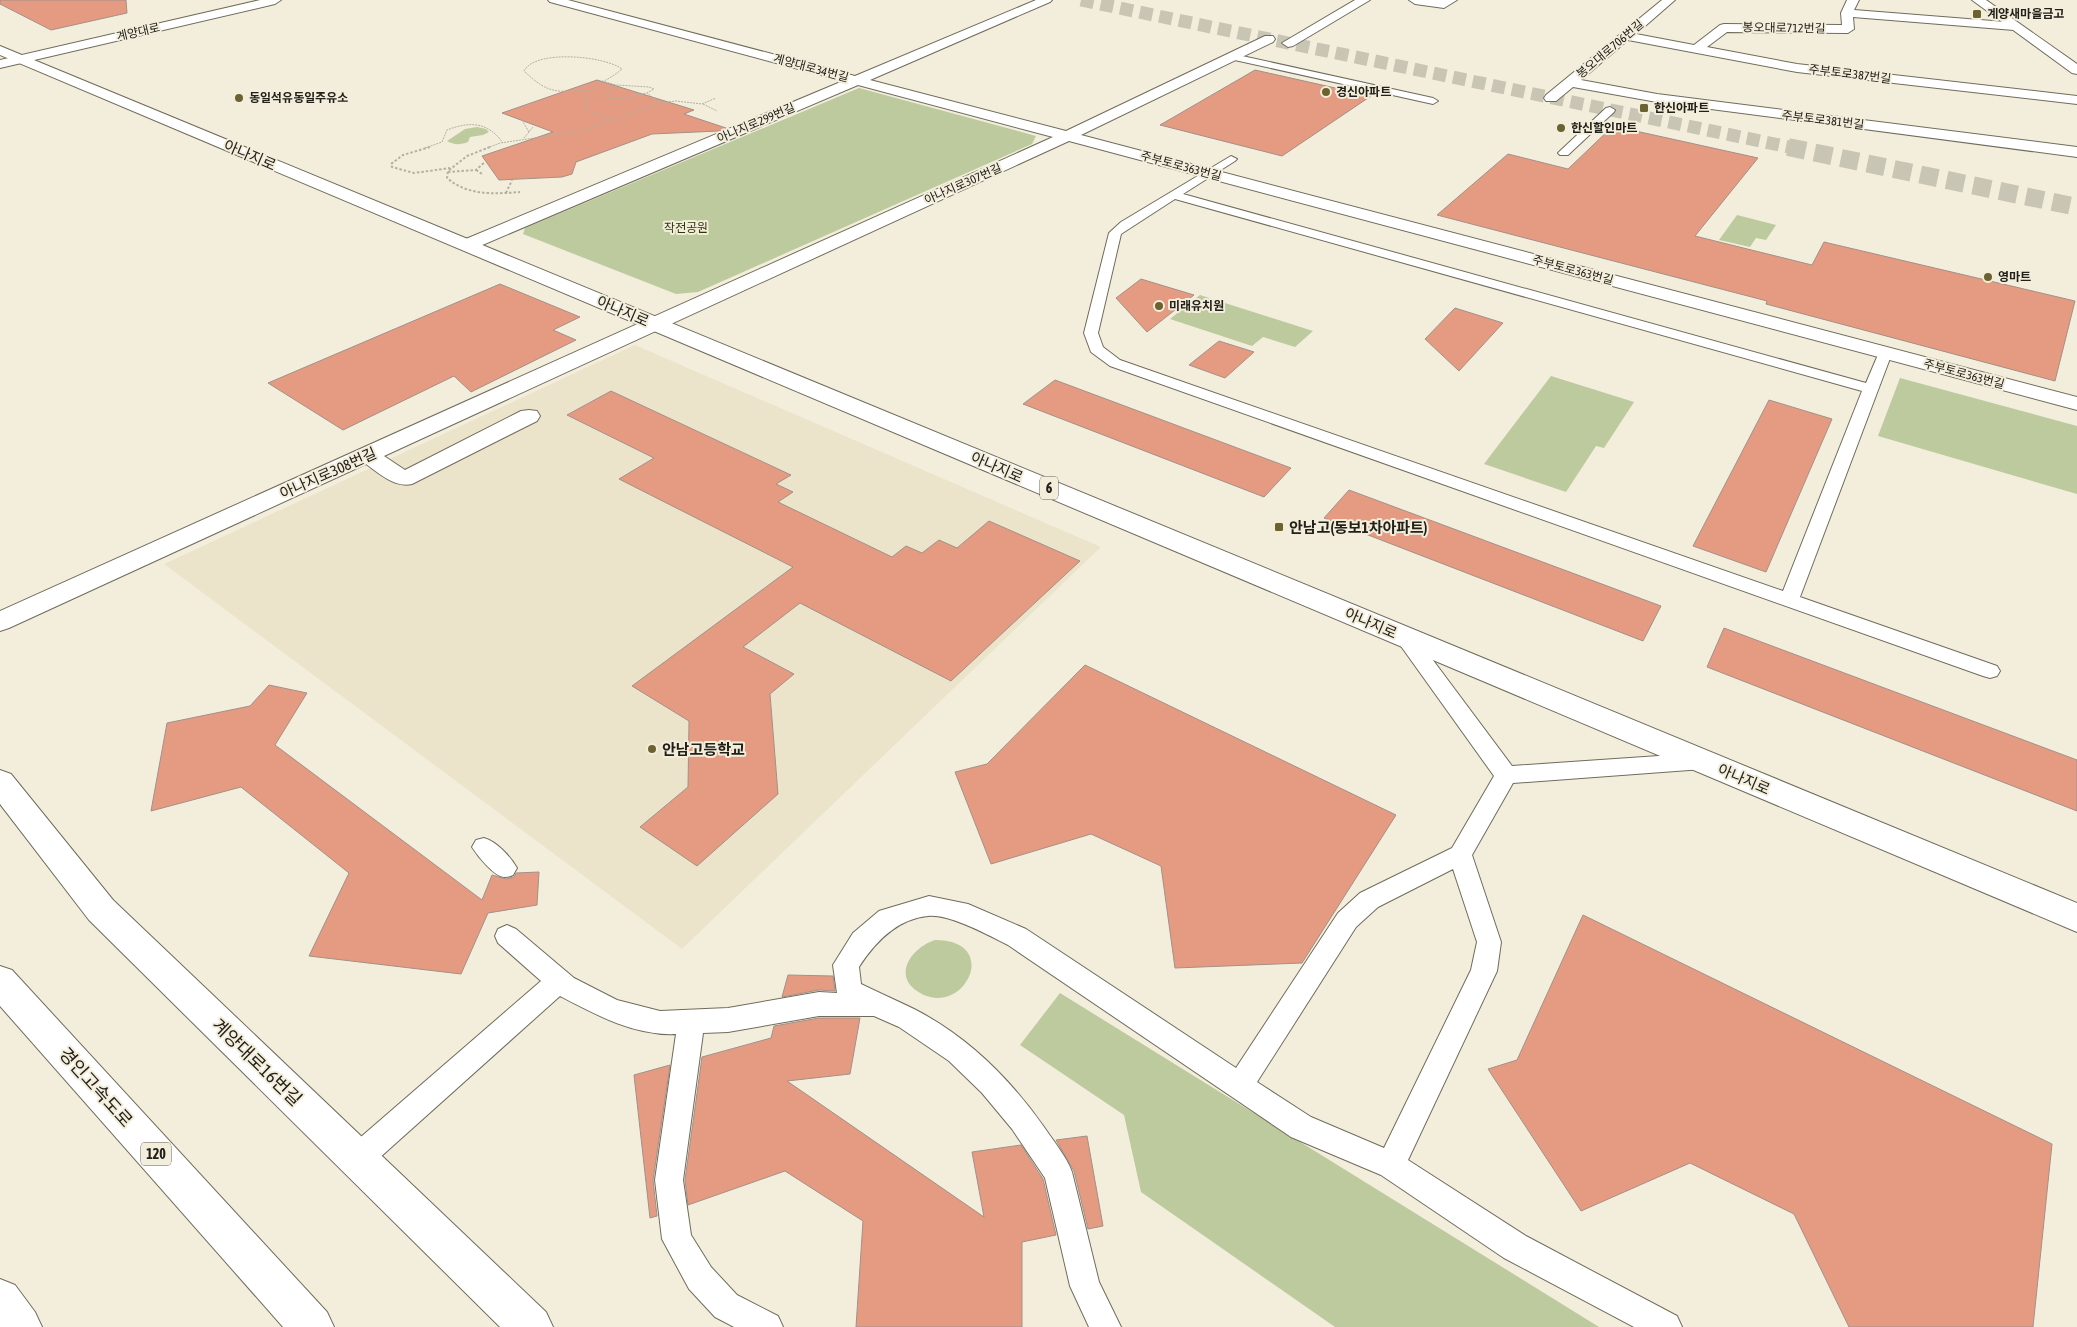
<svg xmlns="http://www.w3.org/2000/svg" width="2077" height="1327" font-family="'Asap Condensed','Noto Sans KR',sans-serif">
<style>
.built{fill:#ece4ca}
.green{fill:#bcca9e}
.building{fill:#e49b81;stroke:#a39089}
.lines{fill:none;stroke-linecap:round;stroke-linejoin:round}
.tertiary-tunnel-far1{stroke:#c9c5b5;stroke-width:13;stroke-dasharray:13 7;stroke-linecap:butt}
.tertiary-tunnel{stroke:#c9c5b5;stroke-width:18;stroke-dasharray:18 9;stroke-linecap:butt}
.service-casing{stroke:#706c5c;stroke-width:2}
.minor-casing{stroke:#706c5c;stroke-width:2}
.secondary-casing{stroke:#706c5c;stroke-width:2}
.primary-casing{stroke:#706c5c;stroke-width:2}
.motorway-casing{stroke:#706c5c;stroke-width:2}
.path-far1{stroke:#b4b0a1;stroke-width:1;stroke-dasharray:2 1;stroke-linecap:butt}
.path{stroke:#b4b0a1;stroke-width:2;stroke-dasharray:2.5 2;stroke-linecap:butt}
.service{fill:#fff;fill-rule:evenodd}
.minor{fill:#fff;fill-rule:evenodd}
.secondary{fill:#fff;fill-rule:evenodd}
.primary{fill:#fff;fill-rule:evenodd}
.motorway{fill:#fff;fill-rule:evenodd}
.poi-dot{fill:#6b622f;stroke:#f3eedc;stroke-width:2}
.labels{text-anchor:middle;dominant-baseline:central;stroke-width:4;stroke-linejoin:round;paint-order:stroke}
.far-poi-label{font-size:12px;font-weight:bold;fill:#222019;stroke:#f3eedc;text-anchor:start}
.far-street-label{font-size:12px;fill:#222019;stroke:#f3eedc}
.far-park-label{font-size:12px;fill:#2d3903;stroke:#f3eedc}
.shield{fill:#f3eedc;stroke:#615e54;stroke-width:1}
.shield-label{font-size:14px;font-weight:bold;fill:#222019}
.street-label{font-size:15px;fill:#222019;stroke:#f3eedc}
.poi-label{font-size:15px;font-weight:bold;fill:#222019;stroke:#f3eedc;text-anchor:start}
.near-street-label{font-size:18px;fill:#222019;stroke:#f3eedc}
</style>
<rect width="100%" height="100%" fill="#f3eedc"/>
<!-- built -->
<path class="built" d="M635,345L1101,547L682,949L164,564Z"/>
<!-- green -->
<path class="green" d="M859,88L1036,136L1032,144L698,292L676,294L523,234L525,228Z
M477,127L486,129L489,132L483,135L470,137L468,142C460,145 454,145 447,141L465,129Z
M1737,215L1776,225L1766,240L1756,238L1750,247L1719,240Z
M1200,295L1313,331L1295,347L1263,337L1252,346L1170,319Z
M1551,376L1634,402L1604,448L1596,446L1566,492L1484,464Z
M1900,378L2077,426V494L1878,436Z
M935,940C1004,940 962,1022 917,991C892,974 913,947 935,940Z
M1060,993L1599,1327H1335L1141,1192L1124,1115L1020,1045Z"/>
<!-- building -->
<path class="building" d="M0,0H126L127,13L51,30L0,4Z
M1255,70L1371,96L1282,156L1160,125Z
M597,80L694,110L684,114L726,128L719,131L652,134L576,162L572,174L562,177L499,180L482,156L553,132L502,113Z
M1613,126L1758,158L1695,236L1812,265L1824,242L2075,301L2055,381L1766,304L1767,301L1437,215L1508,154L1568,169Z
M1141,279L1194,295L1147,332L1116,298Z
M500,284L580,317L553,330L576,340L471,392L454,376L343,430L268,383Z
M1455,308L1503,323L1459,371L1425,339Z
M1219,341L1254,352L1225,378L1189,365Z
M1055,380L1291,468L1264,497L1023,404Z
M611,391L791,475L776,484L793,492L778,502L892,557L906,546L922,553L939,540L957,548L989,521L1080,561L951,681L800,603L743,647L794,674L770,694L778,794L697,866L640,827L688,787L689,721L632,686L793,567L619,479L654,458L567,415Z
M1769,400L1832,419L1766,572L1693,546Z
M1349,490L1661,606L1643,641L1324,518Z
M1724,628L2077,760V811L1707,667Z
M1085,665L1396,815L1302,963L1175,968L1161,866L1091,834L991,864L955,772L987,764Z
M269,685L307,693L275,745L482,900L492,875L506,879L514,877L516,873L539,872L537,905L488,913L461,974L309,956L349,873L241,787L151,811L167,723L250,706Z
M1583,915L2052,1144L2033,1327H1849L1794,1214L1690,1163L1581,1211L1488,1069L1517,1060Z
M788,975L833,976L835,991L819,990L782,997Z
M819,1018H860L850,1074L787,1081L984,1217L972,1152L1021,1145L1043,1179L1056,1235L1022,1242V1327H856L863,1221L785,1171L688,1205L685,1180L702,1057L771,1038L774,1026Z
M670,1065L653,1180L657,1216L650,1218L634,1075Z
M1087,1136L1103,1226L1088,1229L1074,1171L1056,1140Z"/>
<g class="lines">
<!-- tertiary-tunnel-far1 -->
<path class="tertiary-tunnel-far1" d="M1081,0L1794,148"/>
<!-- tertiary-tunnel -->
<path class="tertiary-tunnel" d="M1788,147L2077,207"/>
<!-- service casing -->
<g class="service-casing">
<path id="service" d="M1233,54L1433,98L1438,101L1433,104L1230,59V55Z
M1610,107L1615,110L1614,112L1568,155H1560L1558,153L1560,151L1606,108Z
M1231,156L1237,159L1235,161L1183,194L1866,383L1880,350H1890L1892,353L1800,597L1997,666L2000,671L1997,676L1990,678L1983,676L1110,366L1091,352L1084,333L1109,233L1121,222ZM1175,199L1862,391L1783,591L1120,360L1103,347L1098,333L1121,234Z
M1405,630L1412,632L1512,766L1703,753L1711,755L1714,761L1711,767L1703,769L1513,783L1472,855L1501,942L1497,971L1408,1160L1526,1236L1677,1316L1682,1327H1634L1504,1258L1381,1175L1291,1137L1008,945C988,935 950,914 928,916C897,919 875,942 859,967L861,984C879,993 898,1001 916,1010C968,1037 1011,1080 1044,1127C1054,1142 1066,1156 1072,1172L1099,1282L1121,1327H1089L1070,1286L1045,1178L1012,1129L982,1093L949,1061L899,1027L874,1016H819L728,1032L703,1033L683,1180L691,1235L711,1267L737,1295L778,1316L783,1327H734L715,1317L689,1289L662,1239L655,1180L676,1034C635,1036 596,1015 560,996L367,1169L357,1173L347,1169L343,1159L347,1149L541,981L498,943L495,936L498,929L507,925L516,929L574,978L617,1000L660,1011L728,1008L819,992L837,993L833,965L853,933L879,911L929,896L968,904L1026,929L1236,1068L1338,913L1360,893L1452,848L1494,776L1398,642L1395,637L1398,632ZM1453,869L1477,942L1471,970L1384,1148L1311,1117L1257,1082L1356,927L1378,907Z
M484,838C497,842 510,856 517,868L513,875C511,876 508,877 505,877C495,878 477,855 472,847L476,840Z"/>
</g>
<!-- minor casing -->
<g class="minor-casing">
<path id="minor" d="M548,0H568L855,76L1036,0H1052L1050,2L870,80L1066,131L1265,36H1273L1275,39L1273,42L1081,135L2077,397V410L1069,141L384,456L405,470L521,411L529,410L537,411L540,416L537,421L412,484C395,488 380,474 366,464L9,628L0,631V611L1053,137L858,85L473,249L467,250L461,249L458,245L461,241L843,81L550,2Z
M1355,0H1370L1293,46L1288,47L1282,43Z
M1409,0H1457L1444,8L1415,4Z
M1662,0H1675L1636,34L1694,45L1720,25L1724,24L1842,25L1841,13L1847,0H1859L1854,10L2018,23L2020,26L2014,30L1853,17L1854,29L1848,33L1727,32L1707,47L1797,64L2077,96V104L1797,72L1628,40L1581,80L1657,94L2077,147V157L1657,102L1573,87L1556,101H1546L1544,98L1546,95Z
M0,770L11,774L113,900L546,1312L553,1327H500L89,920L0,804Z"/>
</g>
<!-- secondary casing -->
<g class="secondary-casing">
<path id="secondary" d="M260,0H281L275,4L0,68V60Z
M1972,0H1986L2077,64V74L2072,73Z"/>
</g>
<!-- primary casing -->
<g class="primary-casing">
<path id="primary" d="M0,46L2077,903V932L0,55Z"/>
</g>
<!-- motorway casing -->
<g class="motorway-casing">
<path id="motorway" d="M0,966L12,970L327,1312L334,1327H283L0,1006Z
M0,1279L15,1285L35,1312L42,1327H0Z"/>
</g>
<!-- path-far1 -->
<path class="path-far1" d="M602,81L616,85L649,87L654,89L647,93L660,103
M616,86L602,97L616,99L647,93
M590,90C557,92 549,95 524,71C535,49 605,56 622,69C606,83 592,82 585,104L588,111L613,120
M703,104L717,111
M522,120L529,132
M524,138L533,127
M425,148L442,142L447,130C470,121 488,122 503,143
M487,148L500,143L583,131L660,103L676,101L702,104L716,98"/>
<!-- path -->
<path class="path" d="M430,147L403,155L391,164L392,167L414,173L450,168
M490,147L467,156L448,171L447,178C468,196 494,194 520,192
M476,170L482,174
M448,172L476,170L485,162
M506,193L512,180"/>
<!-- service -->
<use href="#service" class="service"/>
<!-- minor -->
<use href="#minor" class="minor"/>
<!-- secondary -->
<use href="#secondary" class="secondary"/>
<!-- primary -->
<use href="#primary" class="primary"/>
<!-- motorway -->
<use href="#motorway" class="motorway"/>
</g>
<!-- markers -->
<g class="poi-dot">
<rect x="1972" y="9" width="10" height="10" rx="2.5"/>
<circle cx="1326" cy="92" r="5"/>
<circle cx="239" cy="98" r="5"/>
<rect x="1639" y="103" width="10" height="10" rx="2.5"/>
<circle cx="1561" cy="128" r="5"/>
<circle cx="1988" cy="277" r="5"/>
<circle cx="1159" cy="306" r="5"/>
<rect x="1274" y="522" width="10" height="10" rx="2.5"/>
<circle cx="652" cy="749" r="5"/>
</g>
<g class="labels">
<!-- far-poi labels -->
<g class="far-poi-label">
<text x="1987" y="14">계양새마을금고</text>
<text x="1336" y="92">경신아파트</text>
<text x="249" y="98">동일석유동일주유소</text>
<text x="1654" y="108">한신아파트</text>
<text x="1571" y="128">한신할인마트</text>
<text x="1998" y="277">영마트</text>
<text x="1169" y="306">미래유치원</text>
</g>
<!-- far-street labels -->
<g class="far-street-label">
<text transform="translate(1784 28) rotate(1)">봉오대로712번길</text>
<text transform="translate(138 32) rotate(-13)">계양대로</text>
<text transform="translate(1610 49) rotate(-40)">봉오대로706번길</text>
<text transform="translate(811 68) rotate(15)">계양대로34번길</text>
<text transform="translate(1850 74) rotate(7)">주부토로387번길</text>
<text transform="translate(1823 120) rotate(7)">주부토로381번길</text>
<text transform="translate(756 123) rotate(-23)">아나지로299번길</text>
<text transform="translate(1181 166) rotate(15)">주부토로363번길</text>
<text transform="translate(963 184) rotate(-24)">아나지로307번길</text>
<text transform="translate(1573 270) rotate(15)">주부토로363번길</text>
<text transform="translate(1964 374) rotate(15)">주부토로363번길</text>
</g>
<!-- far-park labels -->
<g class="far-park-label">
<text x="686" y="228">작전공원</text>
</g>
<!-- shield labels -->
<g class="shield">
<rect x="1040" y="476.5" width="18" height="23" rx="4"/>
<rect x="141" y="1142.5" width="30" height="23" rx="4"/>
</g>
<g class="shield-label">
<text x="1049" y="488">6</text>
<text x="156" y="1154">120</text>
</g>
<!-- street labels -->
<g class="street-label">
<text transform="translate(250 155) rotate(23)">아나지로</text>
<text transform="translate(623 311) rotate(23)">아나지로</text>
<text transform="translate(997 467) rotate(23)">아나지로</text>
<text transform="translate(328 473) rotate(-24)">아나지로308번길</text>
<text transform="translate(1371 623) rotate(23)">아나지로</text>
<text transform="translate(1744 779) rotate(23)">아나지로</text>
</g>
<!-- poi labels -->
<g class="poi-label">
<text x="1289" y="527">안남고(동보1차아파트)</text>
<text x="662" y="749">안남고등학교</text>
</g>
<!-- near-street labels -->
<g class="near-street-label">
<text transform="translate(257 1062) rotate(44)">계양대로16번길</text>
<text transform="translate(96 1087) rotate(48)">경인고속도로</text>
</g>
</g>
</svg>
